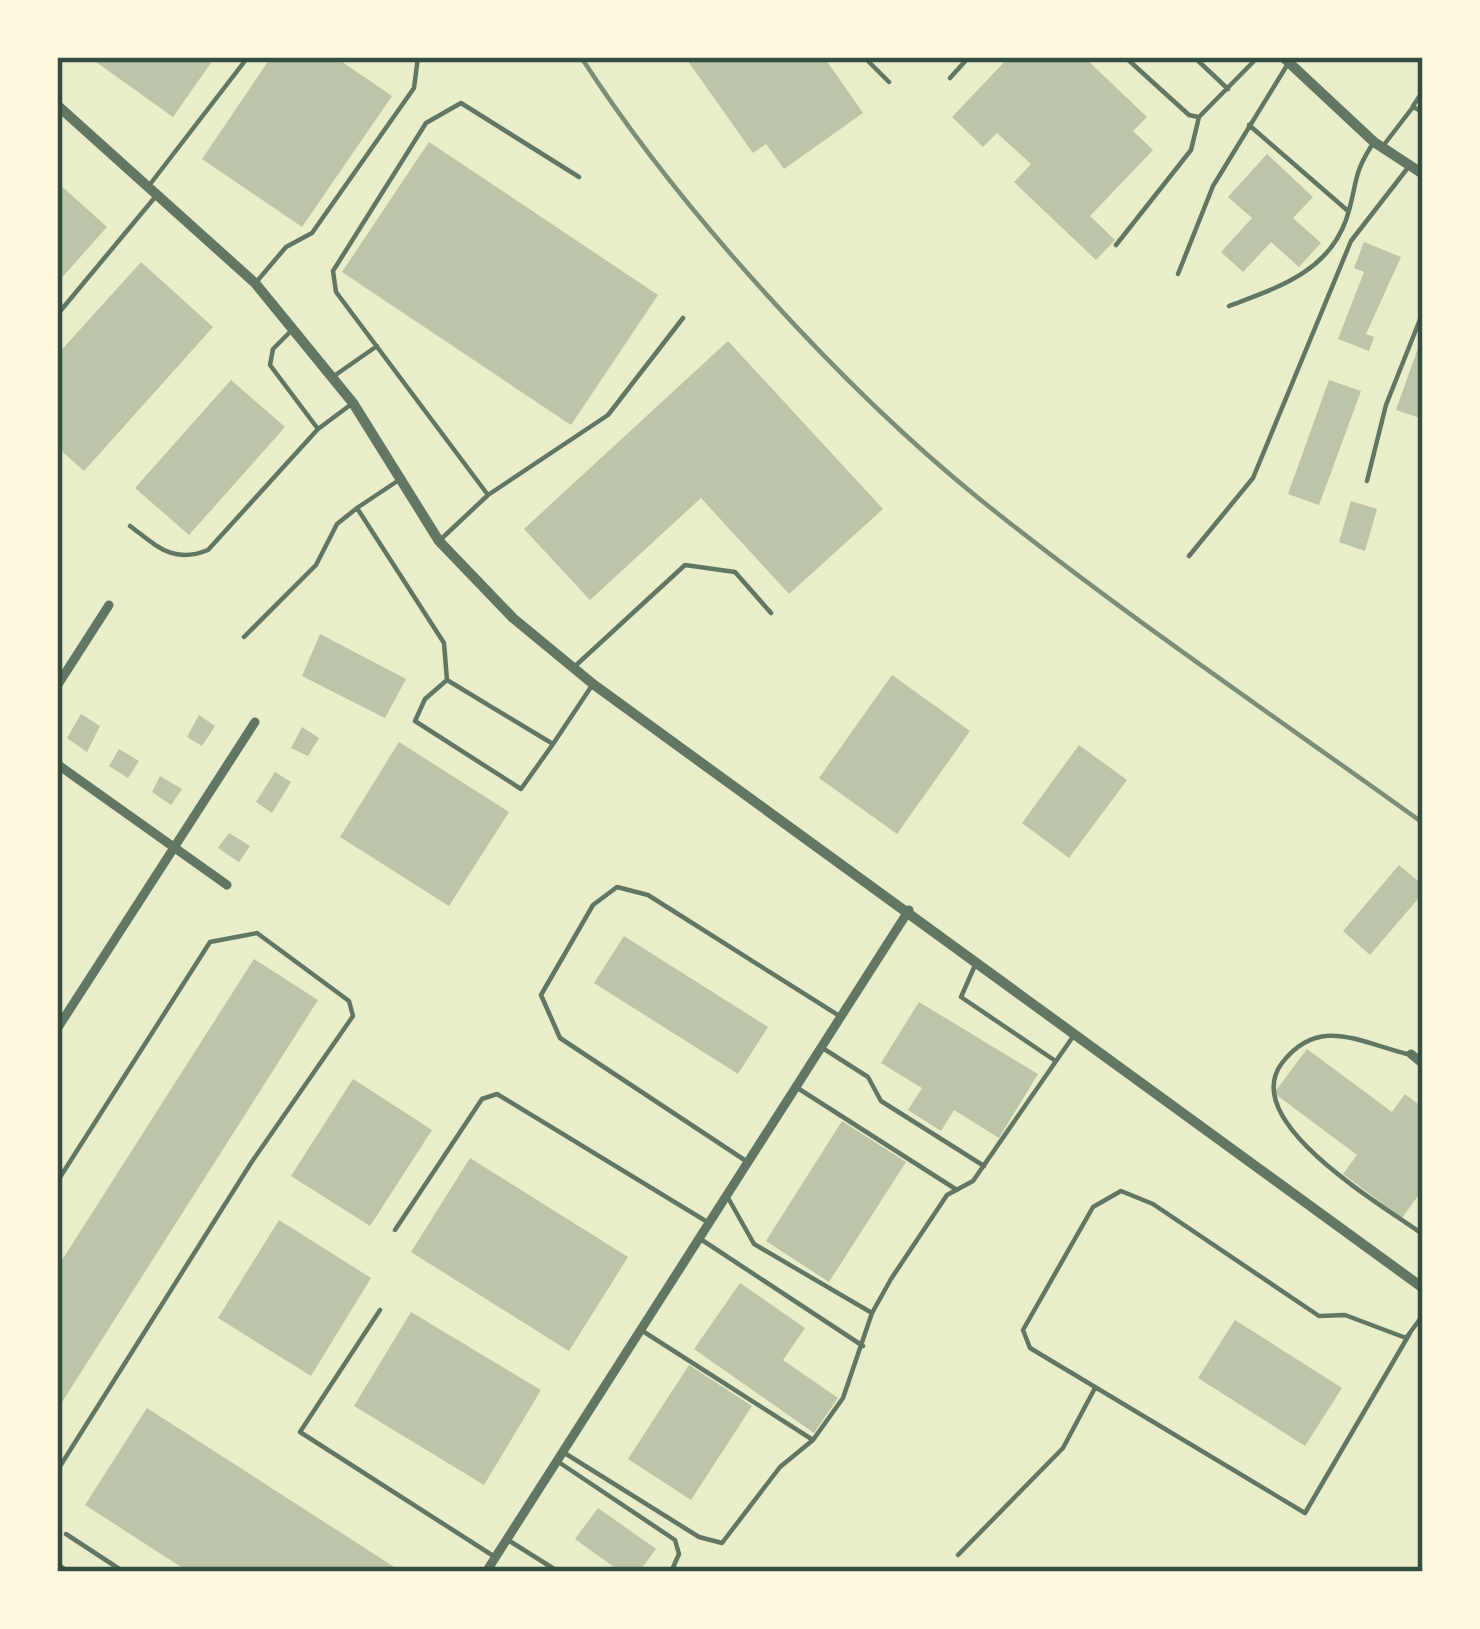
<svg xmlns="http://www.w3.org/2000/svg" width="1480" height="1629" font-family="Raleway,sans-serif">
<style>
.building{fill:#bcc5a7}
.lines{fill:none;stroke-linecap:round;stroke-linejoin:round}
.service{stroke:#617663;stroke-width:4.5}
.minor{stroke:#617663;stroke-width:9}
.tertiary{stroke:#617663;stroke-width:10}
.rail{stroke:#7c8e77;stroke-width:4.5}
.neatline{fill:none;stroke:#344e41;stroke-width:4.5}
</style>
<rect width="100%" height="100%" fill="#e9edc9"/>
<!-- building -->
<path class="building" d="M89,57H215L173,117Z
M271,57H335L392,96L302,227L202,159Z
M685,57H824L863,113L784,169L766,144L753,153Z
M1009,57H1084L1147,117L1133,131L1153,150L1090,216L1115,240L1096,260L1014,182L1031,164L997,133L983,147L952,117Z
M429,142L658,295L571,425L342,272Z
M1267,154L1313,197L1293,218L1321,243L1299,267L1271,242L1243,272L1221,252L1252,218L1228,197Z
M57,182L107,227L57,283Z
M1364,242L1401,257L1366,334L1374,337L1369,351L1338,339L1364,272L1354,268Z
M141,262L213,327L84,471L57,447V355Z
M1423,334V419L1396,410Z
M728,341L883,509L789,594L701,498L590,600L524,529Z
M231,380L285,427L189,535L135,488Z
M1329,380L1361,391L1319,505L1288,494Z
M1351,501L1377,509L1365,551L1339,542Z
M320,634L406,679L385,718L302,676Z
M892,675L970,731L897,834L819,778Z
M81,714L100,726L87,752L67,738Z
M199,715L215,726L202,746L187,737Z
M302,727L319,738L308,756L291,748Z
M399,742L509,812L449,906L340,837Z
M1079,745L1127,780L1069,858L1022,823Z
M119,749L139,761L128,778L109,766Z
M275,772L291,782L272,813L256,802Z
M160,776L182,789L171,805L152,792Z
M229,833L250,846L239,862L218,848Z
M1399,865L1423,885V893L1370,955L1343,931Z
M624,936L768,1027L738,1074L594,983Z
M254,959L318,1000L57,1410V1268Z
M919,1002L1038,1074L999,1138L954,1110L941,1131L908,1110L922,1088L881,1063Z
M1307,1049L1392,1112L1405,1094L1423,1108V1189L1402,1218L1343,1174L1357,1155L1274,1093Z
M353,1079L432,1130L370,1226L291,1176Z
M842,1121L906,1162L829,1282L766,1241Z
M470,1158L628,1257L569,1351L411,1252Z
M279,1220L371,1278L311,1376L218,1318Z
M740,1283L805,1328L783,1360L838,1398L814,1433L694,1349Z
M411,1312L541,1390L484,1485L354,1406Z
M1235,1320L1342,1388L1305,1446L1198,1378Z
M689,1365L752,1406L691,1500L628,1459Z
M147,1408L402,1572H189L85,1505Z
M598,1508L656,1549L639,1572H621L575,1539Z"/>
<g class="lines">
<!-- service -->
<path class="service" d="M864,57L889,82
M1125,57L1189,115L1198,117
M1194,57L1228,89
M57,58V57
M950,78L969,57
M1413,106L1423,91
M1249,125L1348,211
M1383,146L1413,107L1423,112
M151,183L248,57
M1116,245L1191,150L1199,117L1258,57
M1178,274L1213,186L1289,62
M258,280L286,247L312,233L414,88L418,57
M1229,306C1276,288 1327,273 1346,220C1358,185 1351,176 1374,142
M57,315L156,196
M290,332L273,349L270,365L318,429
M334,376L377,346
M399,480L357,508L444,643L447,680L553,744L593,684
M1367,481L1386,405L1423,312
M488,495L336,292L333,271L426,123L461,103L579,177
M130,526C158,547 173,564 208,550L318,429L353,403
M439,541L488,495L608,415L683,318
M1189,556L1253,478L1351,241L1410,165
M244,637L316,565L337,524L357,508
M573,668L685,565L735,572L771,613
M447,680L425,699L415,721L521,789L553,744
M976,963L961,997L1054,1060
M821,1047L868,1077L881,1101L984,1166
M1407,1054C1357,1041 1318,1016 1282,1063C1238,1121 1379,1203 1421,1233
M796,1087L957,1190
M746,1161L560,1038L541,995L593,905L617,887L648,895L841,1017
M57,1182L210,942L257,933L349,1001L353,1016L251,1163L57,1471
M727,1196L754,1244L872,1313
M395,1230L482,1099L497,1094L709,1223
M702,1240L863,1346
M380,1310L300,1432L495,1557
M641,1330L813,1440
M1410,1333L1305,1513L1030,1348L1023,1330L1093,1207L1121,1191L1153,1204L1319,1316L1345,1315L1406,1338L1423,1315
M563,1452L699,1537L722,1543L780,1467L813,1440L843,1398L872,1313L891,1279L947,1195L973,1181L1072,1038
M557,1461L675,1540L679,1554L671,1572
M66,1534L124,1572
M508,1540L559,1572
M958,1555L1063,1448L1095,1388"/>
<!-- minor -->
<path class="minor" d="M57,686L109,605
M57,764L227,885
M57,1029L255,722
M1411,1054L1423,1064
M486,1572L909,910"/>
<!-- tertiary -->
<path class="tertiary" d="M1283,57L1374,142L1423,174
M57,105L255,283L353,403L439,541L513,618L593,684L1423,1288
M57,1567L64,1572"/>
<!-- rail -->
<path class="rail" d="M581,57C678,208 843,389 982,501C1124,615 1276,717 1423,823"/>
</g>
<!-- border -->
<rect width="1480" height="1629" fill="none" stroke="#fefae0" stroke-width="120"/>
<rect x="60" y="60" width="1360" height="1509" class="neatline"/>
</svg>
